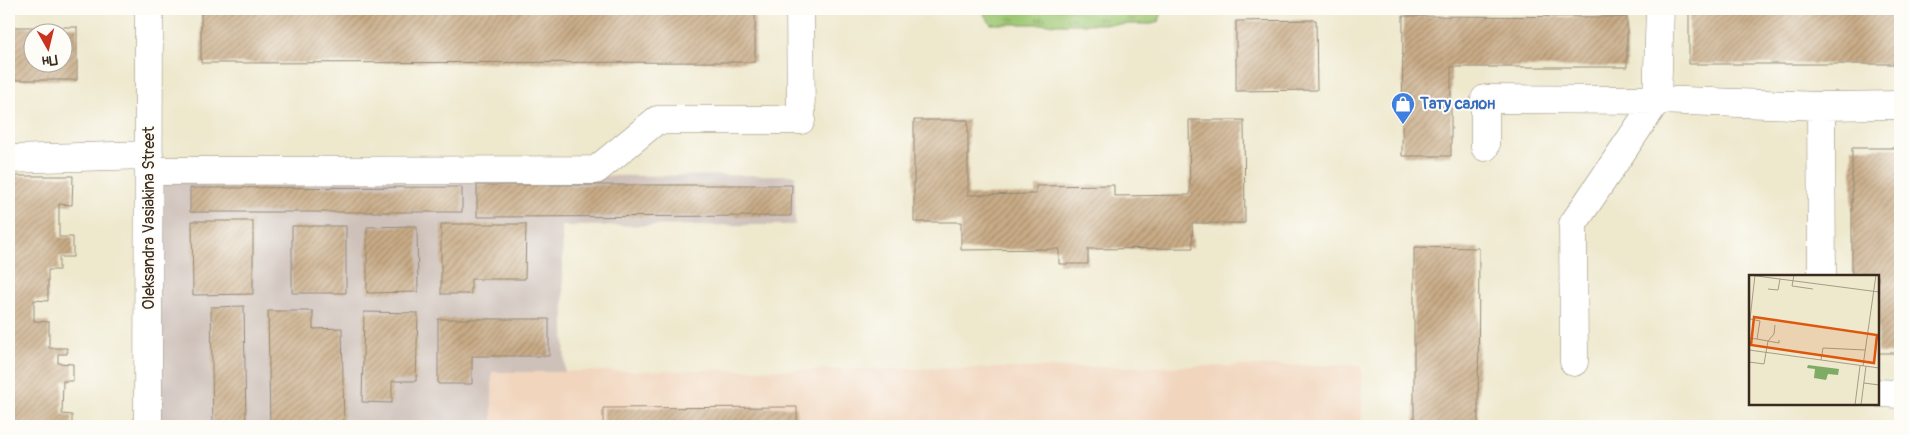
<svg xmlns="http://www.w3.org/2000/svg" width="1909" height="435" font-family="Pangolin,sans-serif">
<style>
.built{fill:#f1d5bd}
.industrial{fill:#cec1ba}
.grass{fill:url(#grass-tufts);stroke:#6c7848}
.building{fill:url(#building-hatch);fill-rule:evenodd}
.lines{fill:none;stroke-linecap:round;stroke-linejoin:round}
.minor-casing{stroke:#948976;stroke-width:29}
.minor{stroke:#fff;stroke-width:28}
.labels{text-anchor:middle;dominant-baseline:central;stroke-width:4;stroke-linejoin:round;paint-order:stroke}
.shop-label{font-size:16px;font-weight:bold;fill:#366cbe;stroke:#fdfcf7;text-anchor:start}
.street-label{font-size:16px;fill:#3b2a1e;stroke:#fdfcf7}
.inset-road{fill:none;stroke:#a69c87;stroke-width:1}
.view{fill:#df570d;fill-opacity:0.15;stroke:#df570d;stroke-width:2.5}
.inset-edge{fill:none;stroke:#3b2a1e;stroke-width:2.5}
</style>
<defs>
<pattern id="grass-tufts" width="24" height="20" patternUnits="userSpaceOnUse" patternTransform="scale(1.25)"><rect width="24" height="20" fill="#9ec773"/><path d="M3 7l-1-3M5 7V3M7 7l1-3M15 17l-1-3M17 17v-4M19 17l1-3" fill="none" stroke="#82a25e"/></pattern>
<pattern id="building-hatch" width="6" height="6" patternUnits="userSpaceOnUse" patternTransform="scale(1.25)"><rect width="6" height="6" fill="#c9ac87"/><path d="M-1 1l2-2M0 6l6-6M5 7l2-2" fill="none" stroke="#a48c6e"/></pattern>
</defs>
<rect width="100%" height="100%" fill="#fdfcf7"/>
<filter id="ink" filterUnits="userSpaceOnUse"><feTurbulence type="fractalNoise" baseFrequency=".02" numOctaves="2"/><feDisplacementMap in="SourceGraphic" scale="10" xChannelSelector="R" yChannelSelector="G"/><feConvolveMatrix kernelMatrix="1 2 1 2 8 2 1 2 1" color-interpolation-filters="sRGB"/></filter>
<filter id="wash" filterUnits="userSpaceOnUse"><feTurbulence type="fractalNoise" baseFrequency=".0096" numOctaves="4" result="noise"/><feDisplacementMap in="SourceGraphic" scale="20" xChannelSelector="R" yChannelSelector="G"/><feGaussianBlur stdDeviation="1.12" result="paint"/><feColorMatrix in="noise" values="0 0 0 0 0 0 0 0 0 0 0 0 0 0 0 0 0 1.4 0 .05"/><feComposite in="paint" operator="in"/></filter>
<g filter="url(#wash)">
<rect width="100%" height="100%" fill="#eee8cd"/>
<!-- built -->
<path class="built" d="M1362,365V426H492V372Z"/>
<!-- industrial -->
<path class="industrial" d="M795,175V225L562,226L565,372H492V426H148L149,178Z"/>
<!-- grass -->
<path class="grass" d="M984,9H1162L1159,22L1152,24H991L985,16Z"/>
<g id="blocks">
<!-- building -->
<path class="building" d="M201,9H755V62L201,63Z
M1689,9H1900V64H1689Z
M1403,16L1627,17V67H1451V156H1402Z
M1316,20L1317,90L1236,91V21Z
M9,27H77V80H9ZM32,32H62V62H32Z
M914,120H968V195L1036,194V186L1114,185V196L1190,195L1189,120H1244L1245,223H1192L1193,248L1088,249V264H1059V249L961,250V222H914Z
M1852,148H1900V353H1878V276H1852Z
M14,176H73L72,205L59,204V237H73V257H59V270H48V301L34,300V321L49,322V348H67V354H58V363L73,364V381H63L62,414L72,415V426H9V212H13Z
M477,185H792L791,216L477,217Z
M462,187V212H190V188Z
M192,221H253V294L193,295Z
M441,224H526L525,279H471V294H441Z
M292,226H346V293H292Z
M417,226L418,292L367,293V227Z
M1414,247L1479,248L1478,426H1414Z
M244,306L246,426H213L211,307Z
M268,311H313V329L342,328L344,426H270Z
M364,312L418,313L416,381H392V403L362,402Z
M438,319H549V356H472V384H438Z
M797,407V426H603V408Z"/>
</g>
</g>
<g filter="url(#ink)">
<use href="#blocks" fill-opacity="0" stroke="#948976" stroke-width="1"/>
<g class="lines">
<!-- minor casing -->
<g class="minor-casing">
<path id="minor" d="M1485,147V99L1657,100L1660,9
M9,159L149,155
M149,171L596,170L657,120H801L800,9
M1822,276L1821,106L1900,105
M1574,362L1573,224L1657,100L1821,106
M1878,393L1900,394
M148,426L149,9"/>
</g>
<!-- minor -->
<use href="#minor" class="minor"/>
</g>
</g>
<!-- icons -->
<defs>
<g id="shop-pin" transform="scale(1.25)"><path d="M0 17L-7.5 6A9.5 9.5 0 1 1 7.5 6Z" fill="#3f7fe0" stroke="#fdfcf7"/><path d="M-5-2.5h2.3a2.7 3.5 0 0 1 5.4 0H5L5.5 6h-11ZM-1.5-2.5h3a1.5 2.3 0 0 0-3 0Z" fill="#fff"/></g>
</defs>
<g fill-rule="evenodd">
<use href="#shop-pin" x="1403" y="104"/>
</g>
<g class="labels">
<!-- shop labels -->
<g class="shop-label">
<text x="1420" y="104">Тату салон</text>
</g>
<!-- street labels -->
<g class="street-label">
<text transform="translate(149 218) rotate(-90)">Oleksandra Vasiakina Street</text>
</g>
</g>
<!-- overview -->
<g transform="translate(1749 275)">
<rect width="130" height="130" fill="#eee8cd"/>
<path d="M59,90L90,94L89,100L79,99L77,105L65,103L66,94L58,93Z" fill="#7eac65"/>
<path class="inset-road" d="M0,0L130,17M45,0L43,11L64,14M19,14L29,15L31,4M0,53L6,0M0,63L8,64L11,46L1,44M8,64L19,66L25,59L26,50M0,75L130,93M72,85L74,73L116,75M0,87L15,89L19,66L30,68V65M114,91L127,0M115,108L130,110M106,130L111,91M112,130L117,91"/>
<path class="view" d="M5,42L128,60L125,88L2,70Z"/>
<rect width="130" height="130" class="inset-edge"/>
</g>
<!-- margin -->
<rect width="1909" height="435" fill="none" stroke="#fdfcf7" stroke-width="30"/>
<!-- north arrow -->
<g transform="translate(48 48) rotate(172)"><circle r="24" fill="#fdfcf7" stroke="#afa8a0"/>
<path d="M0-4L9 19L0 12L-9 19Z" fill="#c8321e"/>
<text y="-8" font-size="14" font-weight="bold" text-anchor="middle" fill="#3b2a1e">Пн</text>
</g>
</svg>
